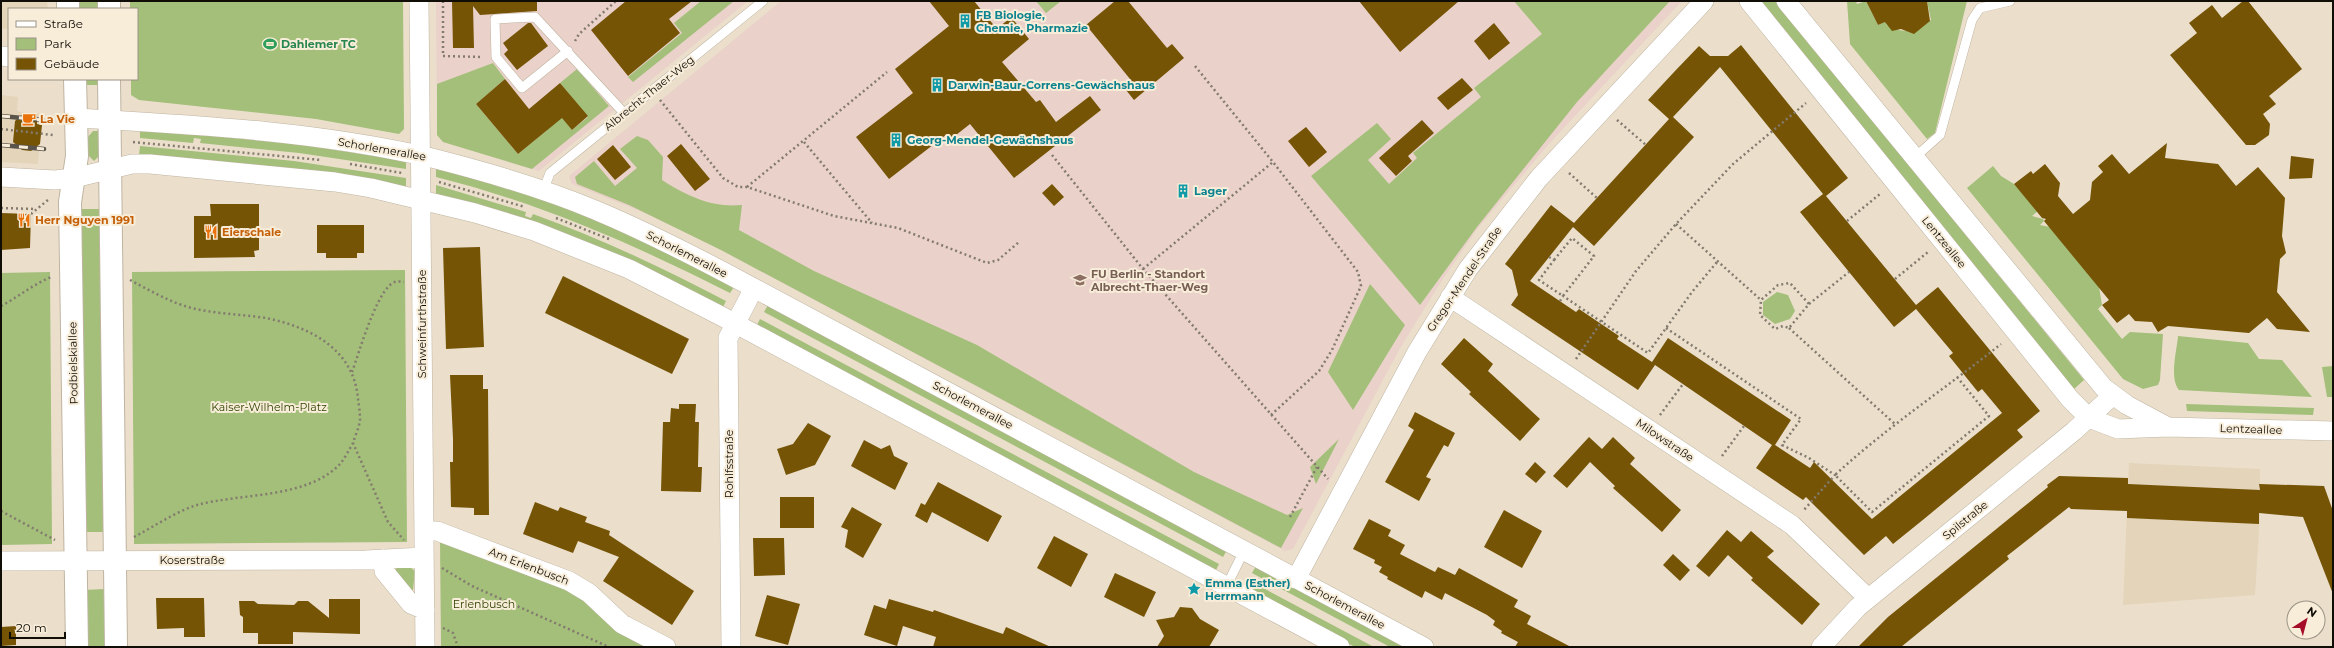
<svg xmlns="http://www.w3.org/2000/svg" width="2334" height="648" font-family="Montserrat,sans-serif">
<style>
.built{fill:#e3d4ba}
.education{fill:#ead1c9}
.green{fill:#a3bf7a}
.building{fill:#755406;fill-rule:evenodd}
.lines{fill:none;stroke-linecap:round;stroke-linejoin:round}
.lane-casing{stroke:#bfb4a1;stroke-width:10}
.street-casing{stroke:#bfb4a1;stroke-width:20}
.secondary-casing{stroke:#bfb4a1;stroke-width:24}
.path{stroke:#837b6e;stroke-width:2.5;stroke-dasharray:2 3;stroke-linecap:butt}
.lane{stroke:#fff;stroke-width:9}
.street{stroke:#fff;stroke-width:19}
.secondary{stroke:#fff;stroke-width:22}
.rail-casing{stroke:#5b544a;stroke-width:4.5}
.rail{stroke:#f8edd9;stroke-width:3;stroke-dasharray:9;stroke-linecap:butt}
.labels{text-anchor:middle;dominant-baseline:central;stroke-width:4;stroke-linejoin:round;paint-order:stroke}
.culture-label{font-size:11px;font-weight:bold;fill:#0d838f;stroke:#f8edd9;text-anchor:start}
.leisure-label{font-size:11px;font-weight:bold;fill:#27864d;stroke:#f8edd9;text-anchor:start}
.street-label{font-size:11px;fill:#100c06;stroke:#f8edd9}
.food-label{font-size:11px;font-weight:bold;fill:#c56008;stroke:#f8edd9;text-anchor:start}
.education-label{font-size:11px;font-weight:bold;fill:#785e54;stroke:#f8edd9;text-anchor:start}
.park-label{font-size:11px;fill:#2f4201;stroke:#f8edd9}
</style>
<rect width="100%" height="100%" fill="#ebdfcc"/>
<!-- built -->
<path class="built" d="M1,1H47L48,9H9V29H1Z
M1,95L18,97L17,110L19,112L42,113L38,164L1,162Z
M2129,463L2260,469V514L2255,595L2123,605Z"/>
<!-- education -->
<path class="education" d="M436,1H748L539,171L443,142L437,135Z
M781,1H1682L1548,145L1478,228L1439,285L1399,350L1293,549L1285,551L721,250L647,214L572,184L569,176Z"/>
<!-- green -->
<path class="green" d="M78,1H100V9H78Z
M130,1H403L404,129L399,134L316,119L139,100L131,95V79H137V9H130Z
M701,1H734L633,82L628,77L682,33L674,23Z
M1036,1H1061L1046,13Z
M1514,1H1670L1577,102L1477,227L1420,305L1311,176L1377,123L1391,139L1368,160L1389,184L1417,158L1413,153L1481,97L1474,88L1542,34Z
M1758,1H1775L2084,380L2074,389Z
M1847,1H1856L1857,4L1866,1L1878,25L1889,20L1886,24L1898,30L1915,32L1931,20L1927,1H1967L1935,133L1927,139L1850,44Z
M493,63L505,79L476,104L518,154L546,131L558,112L572,130L588,117L560,83L577,69L609,106L532,169L443,142L437,135V84Z
M87,79H99V85H87Z
M140,129L304,145L406,161V169L299,153L200,143L201,139L194,138L193,143L140,138Z
M93,131H99V156L94,161L88,155V137Z
M637,136L648,140L663,157L662,180C687,196 712,208 742,205L739,230L814,271L977,345L1194,472L1287,515L1303,508L1281,548L721,250L629,205L577,184L575,177L594,161L615,186L637,168L620,149Z
M140,146L294,161L406,178V187L139,156Z
M1993,166L2001,176L2014,184L2039,210L2032,216L2043,219L2044,221L2040,225L2050,227L2099,287L2102,305L2098,309L2122,339L2130,332L2163,334L2160,380L2158,385L2143,389L2123,379L1967,188Z
M436,168C485,182 534,195 581,214C633,235 684,261 734,287L730,293C635,245 540,203 436,177Z
M436,185L526,212L525,216L531,218L533,214C600,238 663,268 726,301L722,309L436,194Z
M80,209H101L104,532H82Z
M405,270L407,542L134,544L132,272Z
M50,272L52,544L1,545V273Z
M1370,284L1405,325L1353,410L1328,372Z
M1777,292L1788,295L1795,311L1790,319L1775,324L1763,315V302Z
M768,305L1227,550L1223,557L764,312Z
M760,319L1219,564L1215,572L756,327Z
M2178,336L2248,343L2259,359L2282,360L2312,397L2179,390C2169,378 2177,350 2178,336Z
M2333,366V397H2327L2322,367Z
M2186,404L2314,408L2313,415L2187,411Z
M1339,439L1316,484L1310,467Z
M440,541L573,592L617,629L646,647H441Z
M1256,566L1407,647H1390L1252,573Z
M397,567H410L415,571L413,590L410,589L395,571Z
M1248,580L1374,647H1355L1244,588Z
M104,589V647H83V590Z"/>
<!-- building -->
<path class="building" d="M452,1H537V11L480,15L473,6L474,48H453Z
M626,1H692L669,19L680,33L628,76L591,30Z
M929,1H974L997,29L1011,17L1029,39L1002,62L1036,102L1040,100L1056,122L1090,96L1101,110L1014,178L970,124L951,139L947,134L889,179L856,137L913,93L895,69L949,26Z
M1115,1H1128L1167,48L1172,44L1184,58L1134,100L1122,85L1130,79L1086,25Z
M1359,1H1459L1400,52Z
M1866,1H1927L1930,21L1914,34L1901,29L1892,31L1885,22L1878,25Z
M2243,1H2248L2302,69L2269,96L2276,104L2263,114L2270,124L2269,135L2255,145H2246L2170,55L2197,33L2189,23L2212,5L2222,18Z
M528,23H531L548,46L517,70L504,54L508,50L503,43Z
M1494,23L1510,43L1489,60L1474,41Z
M1741,45L1848,178L1826,196L1916,305L1938,287L2040,411L2017,430L2023,437L1924,519L1893,544L1886,536L1864,555L1806,497L1803,500L1756,468L1772,445L1655,365L1638,390L1511,305L1518,295L1512,270L1505,264L1551,205L1574,223L1669,119L1648,100L1675,71L1699,46L1710,56H1728ZM1720,67L1823,194L1800,212L1894,327L1916,309L1953,353L1949,356L1978,392L1982,389L2002,413L1872,519L1814,462L1810,468L1775,445L1791,420L1668,338L1652,362L1617,339L1619,336L1579,309L1576,312L1530,281L1573,227L1594,246L1694,137L1673,117Z
M1462,78L1473,90L1448,110L1437,98Z
M505,79L529,109L560,83L588,116L572,130L562,118L518,154L476,104Z
M24,113L37,114V124L42,125L40,144L31,151L22,150L13,142L15,121Z
M1422,120L1434,133L1408,156L1412,161L1396,176L1379,158Z
M1306,127L1327,152L1309,167L1288,141Z
M2167,143L2165,158L2218,164L2236,186L2258,167L2285,198L2282,236L2286,253L2280,259L2277,292L2310,332L2277,329L2267,318L2249,333L2168,326L2158,332L2152,322L2135,321L2129,314L2117,323L2102,305L2109,300L2044,221L2046,219L2042,218L2014,184L2031,171L2033,174L2045,164L2060,183L2058,196L2073,214L2090,200L2092,182L2103,172L2098,166L2112,154L2129,174Z
M681,144L710,179L695,191L667,156Z
M613,145L631,167L615,180L597,159Z
M2291,156L2314,159L2312,178L2289,179Z
M1052,184L1064,197L1054,206L1042,193Z
M210,204H259V250L254,251L255,257L194,258V216H211Z
M1,213L31,214L30,248L1,250Z
M317,225H364V253H357V258H326V253H317Z
M480,247L484,347L446,349L443,248Z
M563,276L689,339L672,374L545,313Z
M1464,338L1493,364L1488,371L1540,419L1520,441L1469,394L1471,392L1441,364Z
M450,375H483V389H488L489,515H474V508L451,507L450,462H453V439Z
M679,404H696L695,422H699L698,467H702L701,492L661,491L663,422H670L671,408L679,409Z
M1415,412L1455,433L1448,447L1444,445L1426,477L1431,479L1419,501L1385,482L1414,430L1408,426Z
M808,423L831,436L815,465L786,475L777,449L793,444Z
M1589,437L1602,449L1613,437L1635,458L1630,464L1681,510L1662,532L1613,488L1615,486L1590,462L1567,488L1553,476Z
M864,440L881,449L890,445L894,456L908,463L895,490L851,466Z
M1535,462L1546,472L1536,483L1525,474Z
M2059,476L2128,478V484L2260,490L2259,484L2324,486L2333,511V594L2303,517L2259,513V524L2127,518V511L2071,509L2069,507L2007,556L2009,559L1901,647H1858L1888,617L2048,487L2047,485Z
M938,482L1002,516L988,542L932,512L927,523L915,516L921,503L925,505Z
M780,497H814V528H780Z
M535,502L558,511L560,507L587,517L585,522L610,531L609,535L694,591L672,625L603,581L619,557L578,541L573,553L523,534Z
M852,507L882,524L863,558L845,547L848,530L841,527Z
M1504,510L1542,531L1522,568L1484,547Z
M1369,519L1391,530L1388,536L1405,545L1400,554L1435,572L1438,567L1455,575L1459,568L1483,581L1518,600L1514,607L1531,616L1527,624L1571,647H1515L1518,642L1501,633L1502,631L1493,625L1495,621L1487,615L1445,593L1442,600L1425,591L1422,598L1387,579L1388,577L1379,572L1382,567L1374,563L1375,560L1353,549Z
M1727,530L1741,542L1751,531L1774,551L1767,557L1820,604L1802,625L1751,580L1753,578L1728,555L1709,577L1696,566Z
M1054,536L1088,554L1071,587L1037,568Z
M753,538H784L785,575L754,576Z
M1673,554L1690,570L1680,581L1663,565Z
M1115,573L1156,592L1144,617L1104,597Z
M767,595L800,604L788,645L755,636Z
M156,598H204L205,637H184V628L157,629Z
M329,599H360V634L293,632V644H258V633H243V617L240,615L239,601H254L258,604L294,605L298,601H308L329,618Z
M889,599L933,612L934,610L1003,634L1006,627L1051,647H933L936,637L903,626L897,646L864,635L874,605L886,609Z
M1180,607L1192,608L1200,619L1219,630L1209,647H1157L1164,636L1156,620L1174,617Z
M16,626V645L1,646V627Z"/>
<g class="lines">
<!-- lane casing -->
<g class="lane-casing">
<path id="lane" d="M568,51L522,88L496,57L495,19L535,17L624,113
M1914,158L1940,135L1972,20L1980,8L2010,1
M543,191L550,173L763,1
M1226,587L1244,551"/>
</g>
<!-- street casing -->
<g class="street-casing">
<path id="street" d="M419,1L425,647
M1749,1L2070,399L2089,418L2118,429L2168,427L2333,431
M1786,1L2104,388L2127,405L2168,427
M1,56L9,57
M77,118C195,125 317,131 432,158C487,172 543,188 595,210C650,233 702,260 754,288L1424,647
M1,177L55,180L74,178L132,164H150L335,182L371,188L475,213L534,231L629,269L723,317L1340,647
M1450,297L1792,525L1868,598
M424,531H437L569,581L589,593L622,624L666,647
M383,559L384,571L411,604L425,610
M1,561L366,560L424,557
M1296,579L1417,352L1468,269L1539,178L1704,1
M731,647L728,338L754,288
M1821,647L1858,607L2074,431L2112,396"/>
</g>
<!-- secondary casing -->
<g class="secondary-casing">
<path id="secondary" d="M68,1V9
M109,9V1
M75,79L77,156L70,202L77,647
M109,79L116,647"/>
</g>
<!-- path -->
<path class="path" d="M443,1V56L483,57
M575,41L579,34L616,1
M660,100L723,178L738,187H747L834,216L898,228L987,263L998,260L1019,242
M1617,120L1646,145
M1,129L53,135
M133,142L321,160
M804,142L872,223
M1052,155L1143,269L1328,479
M350,164L402,173
M1569,173L1597,198
M439,182L525,207
M747,187L887,72
M1,208L36,209
M31,214L49,199
M556,218L609,239
M1847,221L1880,194
M1676,224L1761,300L1778,285L1790,283L1809,304L1789,328L1783,326L1775,329L1760,315L1761,300
M1549,257L1554,260L1539,280L1563,296L1594,256L1572,238L1554,260
M1143,269L1273,162L1195,66
M1895,279L1928,252
M130,280C149,290 168,301 188,307C213,314 240,314 266,318C310,327 354,349 358,399C359,405 360,413 360,420C359,428 355,436 353,443L388,522L404,540
M1560,301L1563,296L1648,353L1692,292L1717,262
M1809,304L1849,272
M1,306C18,297 34,284 51,277
M1666,328L1801,419L1782,445L1809,458L1835,475L1803,511
M1789,328L1896,425
M1576,359L1636,271L1676,224L1733,164L1806,103
M352,372C360,350 374,300 390,285C394,281 399,281 404,282
M1957,377L1989,416L1872,512L1835,475C1887,427 1946,388 2001,344
M1271,415L1319,371L1332,350L1361,286L1358,272L1273,162
M1660,415L1683,384
M1722,456L1744,426
M1,511L55,540
M1290,517L1317,467
M134,537C155,526 175,512 197,505C240,493 307,499 340,464C345,458 349,450 353,443
M442,568L472,586L609,647
M443,628L453,633L458,647"/>
<!-- lane -->
<use href="#lane" class="lane"/>
<!-- street -->
<use href="#street" class="street"/>
<!-- secondary -->
<use href="#secondary" class="secondary"/>
<!-- rail casing -->
<g class="rail-casing">
<path id="rail" d="M1,116L43,120
M1,145L44,149"/>
</g>
<!-- rail -->
<use href="#rail" class="rail"/>
</g>
<!-- icons -->
<defs>
<g id="building-bare" transform="scale(1.08)"><path d="M-4-6H4V6H1V3H-1V6H-4ZM-2.5-4.3h1.7v1.8h-1.7ZM.8-4.3h1.7v1.8H.8ZM-2.5-1h1.7V.8h-1.7ZM.8-1h1.7V.8H.8Z" fill="#0f9aa8" stroke="#f8edd9" stroke-width="2.5" paint-order="stroke"/></g>
<g id="stadium-bare" transform="scale(1.08)"><path d="M0-5a6.5 5 0 1 0 0 10a6.5 5 0 1 0 0-10ZM-3.5-1.8h7v3.6h-7Z" fill="#2e9e5b" stroke="#f8edd9" stroke-width="2.5" paint-order="stroke"/></g>
<g id="cafe-bare" transform="scale(1.08)"><path d="M-5.5-4.5H6V0H3Q3 3.5 0 3.5H-2.5Q-5.5 3.5-5.5 0ZM3-3.2v2h1.7v-2ZM-6 4.5H4V6H-6Z" fill="#e8710a" stroke="#f8edd9" stroke-width="2.5" paint-order="stroke"/></g>
<g id="restaurant-bare" transform="scale(1.08)"><path d="M-5-6h1v4h1v-4h1v4h1v-4h1v5L-1.5 .5V6h-2V.5L-5-1ZM5-6V6H3V1.5H1.5Q1.5-4 5-6Z" fill="#e8710a" stroke="#f8edd9" stroke-width="2.5" paint-order="stroke"/></g>
<g id="university-bare" transform="scale(1.08)"><path d="M0-5L7-2L0 1L-7-2ZM-4 1L0 2.5L4 1V4Q0 6-4 4Z" fill="#8d6e63" stroke="#f8edd9" stroke-width="2.5" paint-order="stroke"/></g>
<g id="sight-bare" transform="scale(1.08)"><path d="M0-6L1.8-2.2L6-1.7L2.9 1.2L3.7 5.4L0 3.3L-3.7 5.4L-2.9 1.2L-6-1.7L-1.8-2.2Z" fill="#0f9aa8" stroke="#f8edd9" stroke-width="2.5" paint-order="stroke"/></g>
</defs>
<g fill-rule="evenodd">
<use href="#building-bare" x="965" y="21"/>
<use href="#stadium-bare" x="270" y="44"/>
<use href="#building-bare" x="937" y="85"/>
<use href="#cafe-bare" x="29" y="119"/>
<use href="#building-bare" x="896" y="140"/>
<use href="#building-bare" x="1183" y="191"/>
<use href="#restaurant-bare" x="24" y="220"/>
<use href="#restaurant-bare" x="211" y="232"/>
<use href="#university-bare" x="1080" y="280"/>
<use href="#sight-bare" x="1194" y="589"/>
</g>
<g class="labels">
<!-- culture labels -->
<g class="culture-label">
<text x="976" y="15">FB Biologie,<tspan x="976" dy="13">Chemie, Pharmazie</tspan></text>
<text x="948" y="85">Darwin-Baur-Correns-Gewächshaus</text>
<text x="907" y="140">Georg-Mendel-Gewächshaus</text>
<text x="1194" y="191">Lager</text>
<text x="1205" y="583">Emma (Esther)<tspan x="1205" dy="13">Herrmann</tspan></text>
</g>
<!-- leisure labels -->
<g class="leisure-label">
<text x="281" y="44">Dahlemer TC</text>
</g>
<!-- street labels -->
<g class="street-label">
<text transform="translate(649 93) rotate(-39)">Albrecht-Thaer-Weg</text>
<text transform="translate(382 149) rotate(10)">Schorlemerallee</text>
<text transform="translate(1944 242) rotate(51)">Lentzeallee</text>
<text transform="translate(687 254) rotate(27)">Schorlemerallee</text>
<text transform="translate(1464 279) rotate(-56)">Gregor-Mendel-Straße</text>
<text transform="translate(422 324) rotate(-90)">Schweinfurthstraße</text>
<text transform="translate(73 363) rotate(-91)">Podbielskiallee</text>
<text transform="translate(973 405) rotate(28)">Schorlemerallee</text>
<text transform="translate(2251 429) rotate(2)">Lentzeallee</text>
<text transform="translate(1665 440) rotate(34)">Milowstraße</text>
<text transform="translate(729 464) rotate(-90)">Rohlfsstraße</text>
<text transform="translate(1965 520) rotate(-39)">Spilstraße</text>
<text x="192" y="560">Koserstraße</text>
<text transform="translate(529 566) rotate(21)">Am Erlenbusch</text>
<text transform="translate(1345 605) rotate(28)">Schorlemerallee</text>
</g>
<!-- food labels -->
<g class="food-label">
<text x="40" y="119">La Vie</text>
<text x="35" y="220">Herr Nguyen 1991</text>
<text x="222" y="232">Eierschale</text>
</g>
<!-- education labels -->
<g class="education-label">
<text x="1091" y="274">FU Berlin - Standort<tspan x="1091" dy="13">Albrecht-Thaer-Weg</tspan></text>
</g>
<!-- park labels -->
<g class="park-label">
<text x="269" y="407">Kaiser-Wilhelm-Platz</text>
<text x="484" y="604">Erlenbusch</text>
</g>
</g>
<!-- border -->
<rect width="2334" height="648" fill="none" stroke="#100c06" stroke-width="4"/>
<!-- legend -->
<rect x="8" y="8" width="130" height="72" fill="#f8edd9" stroke="#9b9385"/>
<rect x="16" y="21" width="20" height="6" fill="#ffffff" stroke="#9b9385"/>
<text x="44" y="28" font-size="12" fill="#100c06">Straße</text>
<rect x="16" y="38" width="20" height="12" fill="#a3bf7a" stroke="#9b9385"/>
<text x="44" y="48" font-size="12" fill="#100c06">Park</text>
<rect x="16" y="58" width="20" height="12" fill="#755406" stroke="#9b9385"/>
<text x="44" y="68" font-size="12" fill="#100c06">Gebäude</text>
<!-- north arrow -->
<g transform="translate(2306 620) rotate(36)"><circle r="19" fill="#f8edd9" stroke="#9b9385"/>
<path d="M0-3L7 15L0 10L-7 15Z" fill="#a60d26"/>
<text y="-6" font-size="11" font-weight="bold" text-anchor="middle" fill="#100c06">N</text>
</g>
<!-- scale -->
<path d="M10 632v6h55v-6" fill="none" stroke="#100c06" stroke-width="2"/>
<text x="16" y="632" font-size="12" fill="#100c06" stroke="#f8edd9" stroke-width="3" paint-order="stroke">20 m</text>
</svg>
